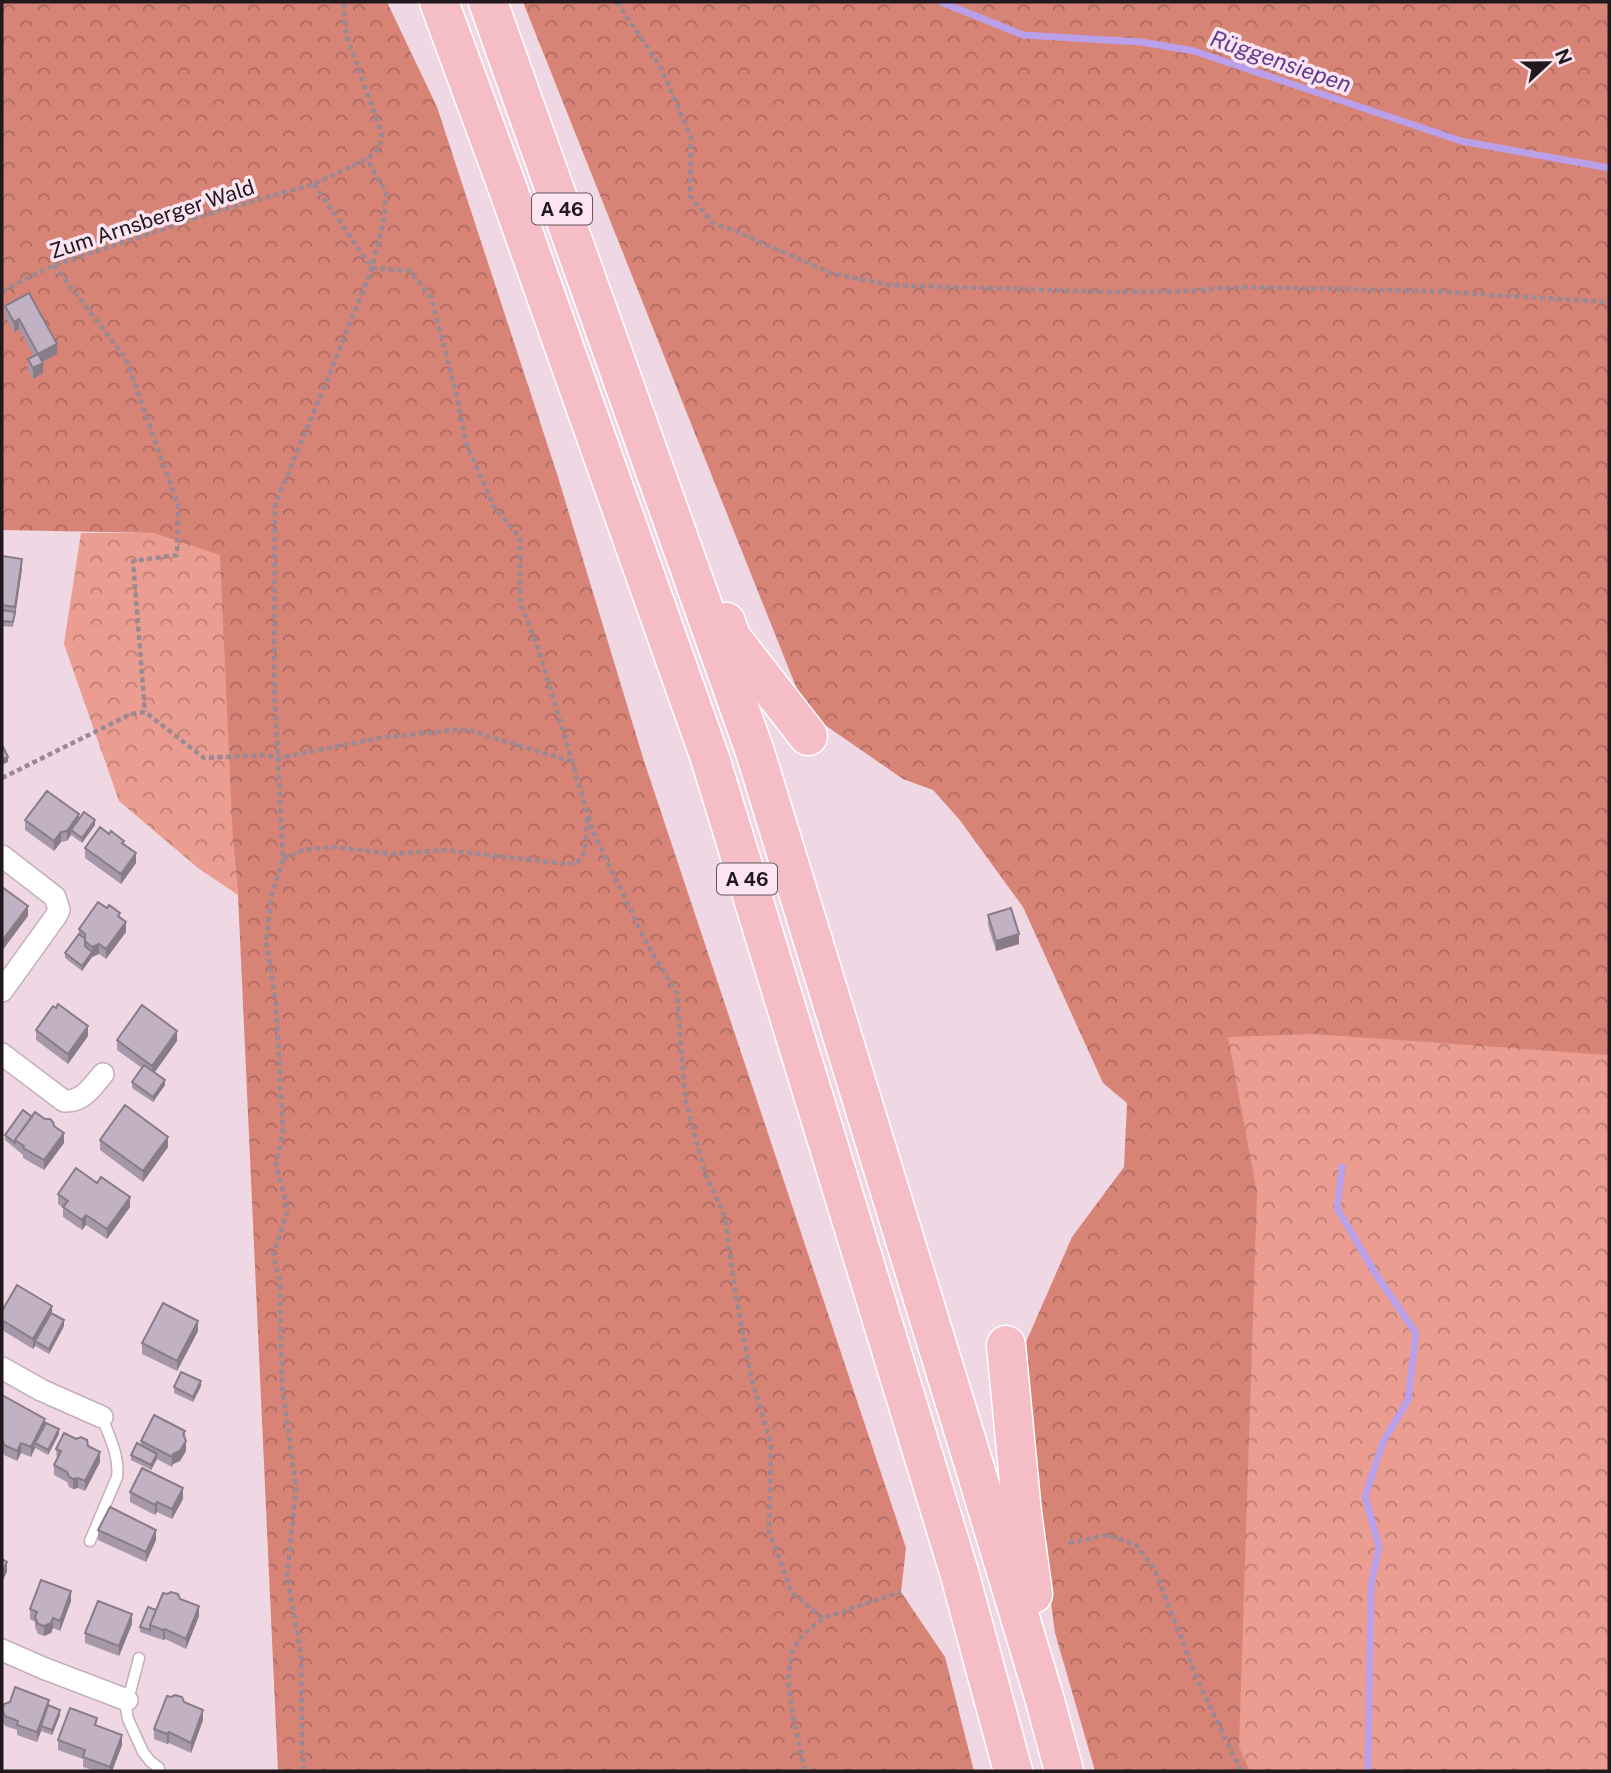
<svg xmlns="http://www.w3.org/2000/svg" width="1611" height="1773" font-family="'Public Sans',sans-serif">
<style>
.forest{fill:url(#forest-crowns)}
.park{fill:url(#park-crowns)}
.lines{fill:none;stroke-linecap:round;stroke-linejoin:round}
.stream{stroke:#b9a0e8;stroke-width:7}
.lane-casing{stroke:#c4aeba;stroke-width:13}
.street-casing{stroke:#c4aeba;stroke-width:24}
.highway-casing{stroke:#fff;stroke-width:41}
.path{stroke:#9b8a93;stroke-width:4.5;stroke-dasharray:5 3.5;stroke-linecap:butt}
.lane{stroke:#fff;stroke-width:10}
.street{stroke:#fff;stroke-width:21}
.highway{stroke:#f5bdc6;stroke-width:38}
.wall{fill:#a698a8}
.shaded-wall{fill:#877c88}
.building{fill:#c1b1c3;stroke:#877c88;stroke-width:2}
.labels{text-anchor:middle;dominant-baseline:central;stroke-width:7;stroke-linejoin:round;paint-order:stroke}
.shield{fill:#fce5f1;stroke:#63565d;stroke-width:2}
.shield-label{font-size:19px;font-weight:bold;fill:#21191d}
.street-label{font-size:21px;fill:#21191d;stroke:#fce5f1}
.water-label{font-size:23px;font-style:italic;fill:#613f93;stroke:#fce5f1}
</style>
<defs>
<pattern id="forest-crowns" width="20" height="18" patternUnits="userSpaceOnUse" patternTransform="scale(1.75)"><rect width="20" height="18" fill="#d78477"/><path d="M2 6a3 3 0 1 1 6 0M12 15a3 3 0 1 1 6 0" fill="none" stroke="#ae6b61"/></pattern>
<pattern id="park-crowns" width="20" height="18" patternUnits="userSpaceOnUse" patternTransform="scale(1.75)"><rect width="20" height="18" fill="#ea9d90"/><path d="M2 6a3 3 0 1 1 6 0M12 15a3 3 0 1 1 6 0" fill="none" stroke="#bd7f75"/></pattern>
</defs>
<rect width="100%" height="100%" fill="#efd8e4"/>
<!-- forest -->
<path class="forest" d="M2,2H387L437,107L558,477L644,761L906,1548L901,1592L945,1657L974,1771H278L238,895L233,842L154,533L2,530Z
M523,2H1609V1771H1095L1055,1633L1027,1420L1023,1349L1072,1237L1124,1167L1127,1103L1103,1083L1023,907L959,819L933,790L903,779L806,712Z"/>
<!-- park -->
<path class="park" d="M81,533H154L220,555L233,842L238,895L198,868L119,801L64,644Z
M1313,1034L1609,1055V1771H1250L1239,1747L1257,1193L1228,1037Z"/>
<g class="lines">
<!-- stream -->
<path class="stream" d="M941,2L1023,35L1141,42L1194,51L1461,141L1609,168
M1342,1167L1337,1208L1375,1273L1416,1333L1408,1400L1383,1442L1365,1496L1379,1547L1371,1585L1368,1771"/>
<!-- lane casing -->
<g class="lane-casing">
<path id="lane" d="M90,1541L117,1477C120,1457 109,1436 102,1417
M139,1658L126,1708L128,1719L143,1752L150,1761L159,1768"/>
</g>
<!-- street casing -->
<g class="street-casing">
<path id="street" d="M2,856L55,897L59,910L56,916L2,991
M2,1054L64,1101C83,1102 92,1087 103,1074
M2,1368L41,1390L102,1417
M2,1650L43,1668L127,1700"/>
</g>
<!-- highway casing -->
<g class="highway-casing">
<path id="highway" d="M439,2L509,192L710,758L959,1572L1013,1771
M488,2L755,752L974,1465L1044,1697L1064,1771
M726,622L731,637L808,736
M1006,1345L1022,1513L1033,1594"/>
</g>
<!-- path -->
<path class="path" d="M617,2L661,68L691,137L690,196L713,223L735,231L831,273L889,285L1115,292L1185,291L1242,287L1332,289L1429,291L1609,302
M314,184L372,268L410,271L431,297L457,396L466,443L493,505L520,538V602L539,651L593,832L648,946L677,993L685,1099L705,1173L725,1217L735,1291L751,1377L771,1444L769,1532L792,1593L823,1618
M54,265L126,359L178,505L177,555L133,561L145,712
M2,291L54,265L215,212L314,184L367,159L379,149L382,134L346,34L344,2
M2,778L131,714L145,712L204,758L265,755L278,758L379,738L465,729L570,761
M283,859L303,850L334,847L392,854L445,850L567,864L577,863L585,852L587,818
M1069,1543L1108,1535L1136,1545L1154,1568L1198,1681L1241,1771
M304,1771L302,1746L301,1653L287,1576L296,1488L282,1385L280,1283L273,1254L288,1210L276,1165L283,1132L276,1004L266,940L271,898L283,859L274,683L275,505L325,385L372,268L384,219L386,192L367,159
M805,1771L792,1712L788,1678L792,1652L800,1638L823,1618L901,1592"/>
<!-- lane -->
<use href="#lane" class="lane"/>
<!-- street -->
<use href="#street" class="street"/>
<!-- highway -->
<use href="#highway" class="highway"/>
</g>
<!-- wall -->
<path class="wall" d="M5,306L57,354L43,362V373L33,379L28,369V359L34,356L19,329L14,332L5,316Z
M2,556L22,569L13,627L2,626Z
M79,819L95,825L82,843L71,835L67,841L61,842L54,851L25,830V820Z
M124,845L136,863L121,884L85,858V848Z
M988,915L1019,944L996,951L988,925Z
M120,917L126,932L106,959L99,954L92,957L82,971L65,958V953L79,934V929Z
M36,1030L88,1036L68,1064L36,1040Z
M117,1040L177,1041L155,1072L165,1085L153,1102L132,1088V1082L142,1068L117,1050Z
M32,1117L54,1126L64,1143L44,1170L23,1158V1155L5,1140V1135Z
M100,1140L168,1147L143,1182L100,1150Z
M58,1194L130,1207L107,1239L86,1225L82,1230L63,1217V1208L58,1204Z
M2,1311L64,1326L49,1354L35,1346L33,1349L2,1330Z
M198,1331L177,1371L142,1354V1343Z
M201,1386L193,1402L174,1393V1387Z
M2,1395L45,1424L59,1434L48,1455L35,1448L31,1457L21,1453L17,1461L4,1455L2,1448Z
M185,1431L186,1451L180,1461L173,1464L172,1467L157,1459L151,1470L131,1460V1455L141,1445V1441Z
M88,1446L100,1462L85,1491L78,1488L73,1489L69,1487L67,1482L54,1475V1465L57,1459L56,1449Z
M130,1492L183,1499L172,1519L157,1512L155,1515L130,1502Z
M98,1530L156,1540L146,1562L98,1540Z
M180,1599L199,1616L186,1649L165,1639L163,1640L140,1632V1627L156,1610Z
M71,1601L60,1631L53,1628L51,1633L44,1636L38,1634L35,1627V1622L30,1619V1609Z
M132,1624L119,1656L85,1643V1633Z
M184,1702L203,1720L191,1753L169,1743L167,1744L154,1739V1729Z
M49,1706L60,1715L52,1735L41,1731L37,1742L17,1735V1730L5,1726L2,1720V1710Z
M97,1725L122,1745L112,1771H95L83,1767V1759L58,1750V1740Z"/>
<!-- shaded-wall -->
<path class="shaded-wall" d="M19,319V329L14,332V322Z
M57,344V354L38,364V354Z
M43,363V373L33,379V368Z
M22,559V569L15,617V607Z
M8,757V762L2,765V760Z
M79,814V824L71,830V835L67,841V831Z
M95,820V825L82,843V838Z
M61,832V842L54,851V841Z
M136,853V863L121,884V874Z
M28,906V916L2,951V941Z
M126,922V932L106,959V949Z
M1019,934V944L996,951V941Z
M99,944V954L92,957V947Z
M92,952V957L82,971V966Z
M88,1026V1036L68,1064V1054Z
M177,1031V1041L152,1076V1066Z
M165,1080V1085L153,1102V1097Z
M64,1133V1143L44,1170V1160Z
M168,1137V1147L143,1182V1171Z
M130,1197V1207L107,1239V1229Z
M86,1215V1225L82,1230V1220Z
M52,1306V1316L35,1341V1346L33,1349V1339Z
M64,1320V1326L49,1354V1349Z
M198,1321V1331L177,1371V1361Z
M201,1381V1386L193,1402V1397Z
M45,1419V1429L35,1443V1448L31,1457V1447Z
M59,1429V1434L48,1455V1450Z
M186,1441V1451L180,1461L173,1464L172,1467V1457L173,1454Z
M21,1443V1453L17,1461V1451Z
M100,1452V1462L85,1491V1481Z
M157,1454V1459L151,1470V1465Z
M78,1478V1488L73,1489V1479Z
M183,1488V1499L172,1519V1509Z
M157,1502V1512L155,1515V1505Z
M156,1530V1540L146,1562V1552Z
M7,1562V1572L2,1582V1572Z
M71,1591V1601L60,1631V1621Z
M199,1606V1616L186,1649V1639Z
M132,1614V1624L119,1656V1646Z
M53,1618V1628L51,1633L44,1636V1626Z
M165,1629V1639L163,1640V1630Z
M49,1700V1710L41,1726V1731L37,1742V1732Z
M60,1710V1715L52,1735V1730Z
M203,1710V1720L191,1753V1743Z
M169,1732V1743L167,1744V1734Z
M122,1735V1745L112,1771H110V1767Z"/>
<!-- building -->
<path class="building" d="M29,293L57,344L38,354L43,363L33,368L28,359L38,354L19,319L14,322L5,306Z
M2,556L22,559L15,607L2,605Z
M2,610L15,612L13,622L2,621Z
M3,747L8,757L2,760V748Z
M47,791L79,814L67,831L61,832L54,841L25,820Z
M84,812L95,820L82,838L71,830Z
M100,827L109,834L111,831L124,841L122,843L136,853L121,874L85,848Z
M2,887L28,906L2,941Z
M98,902L107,908L109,905L120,913L118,916L126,922L106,949L99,944L92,947L85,941V934L79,929Z
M1011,908L1019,934L996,941L988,915Z
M79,934L85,939V946L92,952L82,966L65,953Z
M58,1004L88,1026L68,1054L36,1030L53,1006L56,1008Z
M142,1005L177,1031L152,1066L117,1040Z
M144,1065L165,1080L153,1097L132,1082Z
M125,1105L168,1137L143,1171L100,1140Z
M23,1110L32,1117L15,1140V1143L5,1135Z
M35,1112L45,1119H50L53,1122L54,1126L64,1133L44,1160L23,1148L24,1146L15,1140Z
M76,1168L97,1183L101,1177L130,1197L107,1229L86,1215L82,1220L63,1207L68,1201L58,1194Z
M17,1285L52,1306L33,1339L2,1320V1311Z
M163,1303L198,1321L177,1361L142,1343Z
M51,1313L64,1320L49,1349L35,1341Z
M181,1372L201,1381L193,1397L174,1387Z
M2,1395L45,1419L31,1447L21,1443L17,1451L4,1445L2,1438Z
M154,1415L185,1431L183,1434L186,1441L180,1451L173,1454L172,1457L141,1441Z
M46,1423L59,1429L48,1450L35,1443Z
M64,1433L76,1439L81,1437L87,1440L88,1446L100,1452L85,1481L78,1478L73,1479L69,1477L67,1472L54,1465L61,1451L56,1449Z
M137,1443L157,1454L151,1465L131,1455Z
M142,1468L183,1488L172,1509L157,1502L155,1505L130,1492Z
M110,1507L156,1530L146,1552L98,1530Z
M2,1559L7,1562L2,1572Z
M41,1580L71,1591L60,1621L53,1618L51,1623L44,1626L38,1624L35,1617L37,1612L30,1609Z
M171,1592L178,1594L180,1599L199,1606L186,1639L165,1629L163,1630L150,1625L163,1593L167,1594Z
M98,1601L132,1614L119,1646L85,1633Z
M148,1607L156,1610L150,1625V1630L140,1627Z
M15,1687L49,1700L37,1732L17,1725L18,1721L5,1716L2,1710L4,1704L10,1702Z
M175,1695L182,1697L184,1702L203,1710L191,1743L169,1732L167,1734L154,1729L167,1696L171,1697Z
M48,1705L60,1710L52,1730L41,1726Z
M70,1708L97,1718L95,1725L122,1735L110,1767L83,1757L85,1750L58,1740Z"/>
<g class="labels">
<!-- shield labels -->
<g class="shield">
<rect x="532" y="193.5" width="60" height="31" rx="5"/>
<rect x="717" y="863.5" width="60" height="31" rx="5"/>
</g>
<g class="shield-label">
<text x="562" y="209">A 46</text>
<text x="747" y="879">A 46</text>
</g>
<!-- street labels -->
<g class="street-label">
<text transform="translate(152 219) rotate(-18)">Zum Arnsberger Wald</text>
</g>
<!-- water labels -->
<g class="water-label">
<text transform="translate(1281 61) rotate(19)">Rüggensiepen</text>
</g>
</g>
<!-- border -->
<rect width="1611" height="1773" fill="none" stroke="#21191d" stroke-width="7"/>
<!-- north arrow -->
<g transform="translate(1548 63) rotate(68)" stroke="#fce5f1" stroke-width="5" paint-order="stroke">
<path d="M0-5L12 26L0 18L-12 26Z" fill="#21191d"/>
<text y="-10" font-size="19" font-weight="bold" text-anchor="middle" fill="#21191d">N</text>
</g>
</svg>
